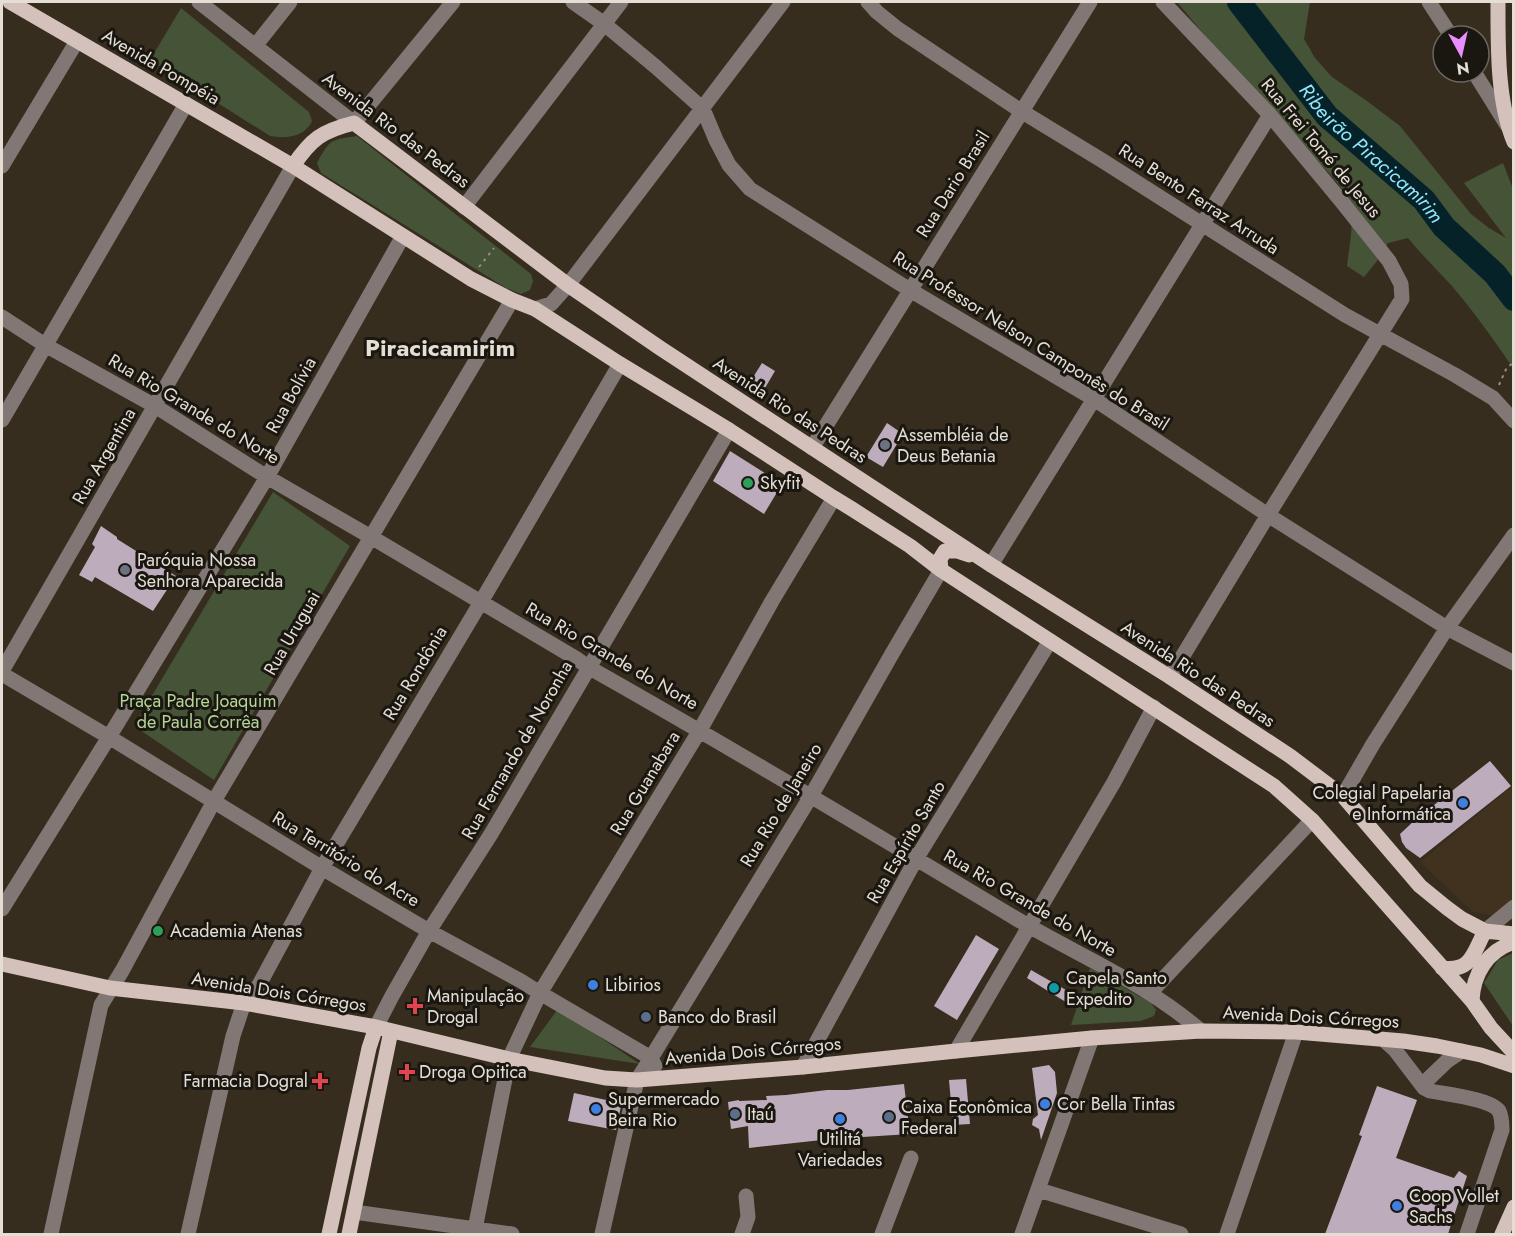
<svg xmlns="http://www.w3.org/2000/svg" width="1515" height="1236" font-family="Jost,sans-serif">
<style>
.built{fill:#40321e}
.green{fill:#455337}
.lines{fill:none;stroke-linecap:round;stroke-linejoin:round}
.river{stroke:#062229;stroke-width:24}
.building{fill:#bdadbc}
.path{stroke:#948d81;stroke-width:2;stroke-dasharray:3 4.5;stroke-linecap:butt}
.minor{stroke:#817875;stroke-width:15}
.major{stroke:#d4c1bb;stroke-width:15}
.worship-dot{fill:#6b7280;stroke:#1a1610;stroke-width:2}
.leisure-dot{fill:#2e9e5b;stroke:#1a1610;stroke-width:2}
.shop-dot{fill:#3f7fe0;stroke:#1a1610;stroke-width:2}
.culture-dot{fill:#0f9aa8;stroke:#1a1610;stroke-width:2}
.health-dot{fill:#e0444e;stroke:#1a1610;stroke-width:2}
.service-dot{fill:#5c6f8a;stroke:#1a1610;stroke-width:2}
.labels{text-anchor:middle;dominant-baseline:central;stroke-width:6;stroke-linejoin:round;paint-order:stroke}
.street-label{font-size:18px;fill:#e4ded5;stroke:#1a1610}
.poi-label{font-size:18px;fill:#e4ded5;stroke:#1a1610;text-anchor:start}
.park-label{font-size:18px;fill:#b5d597;stroke:#1a1610}
.water-label{font-size:20px;font-style:italic;fill:#8fe7fd;stroke:#1a1610}
.district-label{font-size:24px;font-weight:bold;fill:#e4ded5;stroke:#1a1610}
</style>
<rect width="100%" height="100%" fill="#372d1f"/>
<!-- built -->
<path class="built" d="M1513,786V921L1472,911L1420,862Z"/>
<!-- green -->
<path class="green" d="M1177,2H1310L1304,39L1315,58L1332,77L1367,101L1400,126L1471,214L1489,228L1506,238L1464,183L1503,163L1513,189V368C1494,340 1474,312 1452,286C1437,270 1422,255 1408,238L1388,243L1377,261L1364,277L1347,266C1349,246 1355,223 1349,203C1342,181 1310,155 1293,137C1253,92 1215,48 1177,2Z
M181,8L309,112L312,121C305,137 286,139 270,136L150,60Z
M357,136L531,274L533,281L530,290L521,294L506,288L321,173L317,163C330,139 330,140 357,136Z
M273,492L350,546L214,780L134,726Z
M1513,953H1514L1513,1026L1484,983L1498,960Z
M1090,968L1151,1003L1156,1010L1154,1016L1141,1021L1071,1025Z
M558,1009L640,1064L530,1047Z"/>
<g class="lines">
<!-- river -->
<path class="river" id="s1" d="M1239,2L1327,116L1424,200L1444,227L1495,274L1514,299"/>
</g>
<!-- building -->
<path class="building" d="M762,363L775,371L759,398L745,390Z
M887,423L903,434L883,467L866,457Z
M730,451L782,484L764,514L713,481Z
M101,526L117,537V539L176,576L153,611L95,577L92,582L79,575L95,547L92,544Z
M1490,761L1511,786L1420,858L1406,848L1402,842L1400,834L1415,820Z
M976,935L999,949L957,1020L934,1006Z
M1031,970L1073,994L1069,1004L1027,978Z
M1049,1065L1055,1072L1057,1093L1041,1140L1039,1129L1032,1125L1033,1119L1038,1115L1032,1068Z
M966,1079L970,1124L953,1125L949,1080Z
M904,1084L910,1134L831,1139L749,1148L748,1126L731,1129L728,1102L739,1100V1101L767,1100L766,1096L786,1095L827,1090H848Z
M1377,1086L1417,1100L1396,1158L1454,1178L1459,1171L1467,1176L1448,1234H1325L1362,1136L1359,1135Z
M574,1093L620,1103L621,1106L616,1130L568,1121Z"/>
<g class="lines">
<!-- path -->
<path class="path" d="M479,267L494,248
M1499,385L1507,367L1514,363"/>
<!-- minor -->
<path class="minor" d="M199,2L354,123L453,2
M573,2L603,23L656,67L703,109L716,140L729,165L750,189L910,290L1094,399L1268,515L1447,628L1514,663
M868,2L877,12L898,29L1021,111L1103,161L1345,315L1455,375L1493,398L1514,421
M1163,2L1270,115L1342,202L1389,261L1401,284L1402,299L1268,515L1170,677
M1429,2L1451,36
M255,46L290,2
M1474,72L1507,125
M2,166L77,41
M464,207L621,2
M535,309L551,304L568,285L783,2
M2,317L45,345L155,406L267,477L371,537L577,659L588,667C732,748 873,833 1015,918C1077,955 1146,983 1201,1031
M2,420L186,104
M812,448L1090,2
M991,565L1270,115
M2,671L293,166
M2,674L109,737L322,868L429,931L521,981L540,993L651,1058L637,1080L602,1234
M1343,796L1373,744L1447,628L1514,535
M2,909L109,737L267,477L403,236
M1485,931L1514,907
M1150,993L1312,820
M376,1027L392,996L429,931L491,834L729,430
M1385,1041L1395,1050L1424,1088L1430,1091C1445,1094 1491,1099 1499,1111C1502,1117 1502,1123 1502,1130L1467,1234
M956,1051L1114,782L1154,707
M655,1066L651,1058L811,796L893,652L941,570
M803,1067L916,859L1050,641
M1422,1085L1447,1061L1462,1051
M1039,1190L1181,1234
M354,1212L512,1234
M51,1234L101,1005L122,971L214,801L512,300
M188,1234L233,1036L244,1003L259,985L322,868L481,602L620,364
M474,1234L509,1059L540,993L700,730L772,601L834,498
M742,1234L748,1217L746,1196
M882,1234L911,1158
M1022,1234L1092,1038
M1227,1234L1296,1032"/>
<!-- major -->
<path class="major" d="M10,2L293,166L471,279L512,300L535,309L620,364L729,430L834,498L852,509L910,546L941,570L1274,786L1312,820L1472,1001L1491,1028L1514,1053
M1498,2C1498,46 1497,101 1514,142
M293,166C311,139 322,131 354,123L568,285L660,348L991,565L1170,677L1290,756L1343,796L1420,886L1447,908L1462,919L1485,931L1514,934
M941,570L940,559L945,551H957L969,555
M2,964L110,988L244,1003L376,1027L509,1059L605,1078L637,1080L803,1067L956,1051L1092,1038L1201,1031L1296,1032L1403,1041L1437,1046L1481,1055L1514,1066
M1442,968C1472,972 1473,953 1485,931
M1472,1001C1473,974 1487,951 1514,942
M329,1234L369,1048L376,1027
M349,1234L391,1031
M1502,1234L1514,1207"/>
</g>
<!-- markers -->
<g class="worship-dot">
<circle cx="885" cy="445" r="6"/>
<circle cx="125" cy="570" r="6"/>
</g>
<g class="leisure-dot">
<circle cx="748" cy="483" r="6"/>
<circle cx="158" cy="931" r="6"/>
</g>
<g class="shop-dot">
<circle cx="1463" cy="803" r="6"/>
<circle cx="593" cy="985" r="6"/>
<circle cx="1045" cy="1104" r="6"/>
<circle cx="596" cy="1109" r="6"/>
<circle cx="840" cy="1119" r="6"/>
<circle cx="1397" cy="1206" r="6"/>
</g>
<circle class="culture-dot" cx="1054" cy="988" r="6"/>
<g class="health-dot">
<path d="M412 997h6v6h6v6h-6v6h-6v-6h-6v-6h6z"/>
<path d="M404 1063h6v6h6v6h-6v6h-6v-6h-6v-6h6z"/>
<path d="M317 1072h6v6h6v6h-6v6h-6v-6h-6v-6h6z"/>
</g>
<g class="service-dot">
<circle cx="646" cy="1017" r="6"/>
<circle cx="735" cy="1114" r="6"/>
<circle cx="889" cy="1117" r="6"/>
</g>
<g class="labels">
<!-- street labels -->
<g class="street-label">
<text transform="translate(161 67) rotate(30)">Avenida Pompéia</text>
<text transform="translate(396 130) rotate(37)">Avenida Rio das Pedras</text>
<text transform="translate(1321 148) rotate(50)">Rua Frei Tomé de Jesus</text>
<text transform="translate(953 184) rotate(-58)">Rua Dario Brasil</text>
<text transform="translate(1199 199) rotate(33)">Rua Bento Ferraz Arruda</text>
<text transform="translate(1031 341) rotate(32)">Rua Professor Nelson Camponês do Brasil</text>
<text transform="translate(291 395) rotate(-61)">Rua Bolívia</text>
<text transform="translate(194 409) rotate(31)">Rua Rio Grande do Norte</text>
<text transform="translate(790 410) rotate(33)">Avenida Rio das Pedras</text>
<text transform="translate(104 456) rotate(-60)">Rua Argentina</text>
<text transform="translate(292 633) rotate(-60)">Rua Uruguai</text>
<text transform="translate(612 656) rotate(30)">Rua Rio Grande do Norte</text>
<text transform="translate(415 673) rotate(-59)">Rua Rondônia</text>
<text transform="translate(1198 674) rotate(33)">Avenida Rio das Pedras</text>
<text transform="translate(517 750) rotate(-60)">Rua Fernando de Noronha</text>
<text transform="translate(645 783) rotate(-59)">Rua Guanabara</text>
<text transform="translate(781 805) rotate(-59)">Rua Rio de Janeiro</text>
<text transform="translate(906 842) rotate(-60)">Rua Espírito Santo</text>
<text transform="translate(346 859) rotate(31)">Rua Território do Acre</text>
<text transform="translate(1030 903) rotate(30)">Rua Rio Grande do Norte</text>
<text transform="translate(279 992) rotate(9)">Avenida Dois Córregos</text>
<text transform="translate(1311 1017) rotate(3)">Avenida Dois Córregos</text>
<text transform="translate(753 1051) rotate(-5)">Avenida Dois Córregos</text>
</g>
<!-- poi labels -->
<g class="poi-label">
<text x="897" y="435">Assembléia de<tspan x="897" dy="21">Deus Betania</tspan></text>
<text x="760" y="483">Skyfit</text>
<text x="137" y="560">Paróquia Nossa<tspan x="137" dy="21">Senhora Aparecida</tspan></text>
<text x="1451" y="793" text-anchor="end">Colegial Papelaria<tspan x="1451" dy="21">e Informática</tspan></text>
<text x="170" y="931">Academia Atenas</text>
<text x="1066" y="978">Capela Santo<tspan x="1066" dy="21">Expedito</tspan></text>
<text x="605" y="985">Libirios</text>
<text x="427" y="996">Manipulação<tspan x="427" dy="21">Drogal</tspan></text>
<text x="658" y="1017">Banco do Brasil</text>
<text x="419" y="1072">Droga Opitica</text>
<text x="308" y="1081" text-anchor="end">Farmacia Dogral</text>
<text x="608" y="1099">Supermercado<tspan x="608" dy="21">Beira Rio</tspan></text>
<text x="1057" y="1104">Cor Bella Tintas</text>
<text x="901" y="1107">Caixa Econômica<tspan x="901" dy="21">Federal</tspan></text>
<text x="747" y="1114">Itaú</text>
<text x="840" y="1139" text-anchor="middle">Utilitá<tspan x="840" dy="21">Variedades</tspan></text>
<text x="1409" y="1196">Coop Vollet<tspan x="1409" dy="21">Sachs</tspan></text>
</g>
<!-- park labels -->
<g class="park-label">
<text x="198" y="701">Praça Padre Joaquim<tspan x="198" dy="21">de Paula Corrêa</tspan></text>
</g>
<!-- water labels -->
<g class="water-label">
<text stroke="none"><textPath href="#s1" startOffset="202">Ribeirão Piracicamirim</textPath></text>
</g>
<!-- district labels -->
<g class="district-label">
<text x="440" y="347">Piracicamirim</text>
</g>
</g>
<!-- border -->
<rect width="1515" height="1236" fill="none" stroke="#e4ded5" stroke-width="6"/>
<!-- north arrow -->
<g transform="translate(1461 54) rotate(172)"><circle r="28" fill="#1a1610" stroke="#6b665f" stroke-width="1.5"/>
<path d="M0-4.5L10 22L0 15L-10 22Z" fill="#ea8dfd"/>
<text y="-9" font-size="16" font-weight="bold" text-anchor="middle" fill="#e4ded5">N</text>
</g>
</svg>
